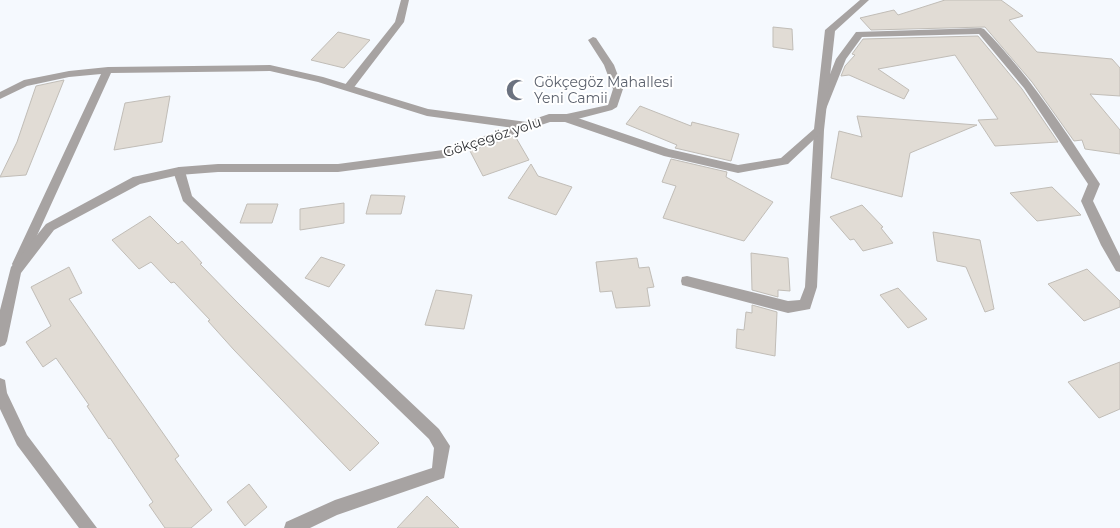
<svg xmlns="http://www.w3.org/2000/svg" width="1120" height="528" font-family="Montserrat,sans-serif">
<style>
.building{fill:#e1dcd5;stroke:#c1bdb7}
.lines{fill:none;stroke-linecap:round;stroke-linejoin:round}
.service{fill:#a7a3a2;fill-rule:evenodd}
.minor{fill:#a7a3a2;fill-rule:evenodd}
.tertiary{fill:#a7a3a2;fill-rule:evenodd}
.labels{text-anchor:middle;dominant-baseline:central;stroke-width:4;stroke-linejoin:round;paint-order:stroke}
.worship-label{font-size:14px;fill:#5b616d;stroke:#fff;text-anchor:start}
.street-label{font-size:14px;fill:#323437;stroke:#fff}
</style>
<rect width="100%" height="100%" fill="#f5f9fe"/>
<!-- building -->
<path class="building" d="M945,0H1001L1023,16L1009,20L1037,52L1112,59L1120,68V96L1090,94L1120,130V154L1085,149L1082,140L1074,141L1032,82L985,27L871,30L860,18L894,10L898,15Z
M773,27L792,29L793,50L773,47Z
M338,32L370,40L344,68L311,60Z
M978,36L1022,89L1058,142L995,146L978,120L998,119L955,55L878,69L909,90L904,99L849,75L841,76L845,66L855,55L852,54L863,39Z
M64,80L26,175L0,177L17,142L36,86Z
M170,96L162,142L114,150L125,103Z
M640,106L691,126L692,122L739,134L731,161L675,148L677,145L626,124Z
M857,116L977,125L910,153L902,197L831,178L839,131L862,137Z
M515,136L529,160L483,176L470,151Z
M671,159L727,172L726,177L773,202L744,241L663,218L676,186L662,182Z
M531,164L538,176L572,187L556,215L508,198Z
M1052,187L1081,215L1037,221L1010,193Z
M371,195L405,196L401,214H366Z
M344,203V223L300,230V209Z
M247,204H278L272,223H240Z
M862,205L883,227L881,228L893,243L863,251L854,239L850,240L830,217Z
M150,216L178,244L182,241L202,263L200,264L236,301L379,443L350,471L234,350L208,321L210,320L174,282L171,283L151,262L139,269L112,240Z
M933,232L980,240L994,309L985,312L966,267L937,261Z
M751,253L788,258L790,291L778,290V297L752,290Z
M321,257L345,265L329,287L305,278Z
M637,258L639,268L649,267L654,287L647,288L650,306L616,308L612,291L600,292L596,262Z
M69,267L82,293L69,299L179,456L175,459L212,510L191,528H165L149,505L153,502L110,438L109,439L87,406L89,405L56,358L43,367L26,342L51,326L31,287Z
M1087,269L1120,301V307L1084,321L1048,284Z
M898,288L927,319L908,328L880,295Z
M436,290L472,295L464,329L425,325Z
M752,305L777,312L775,356L736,348L737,329L744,330L746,312L752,313Z
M1120,362V409L1099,418L1068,382Z
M249,484L267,507L245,526L227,502Z
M427,496L459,528H397Z"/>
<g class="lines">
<!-- service -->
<path class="service" d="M401,0H409L404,22L352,90H344V86L395,22Z
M593,37L596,38L614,65L623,89L617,107L612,110L566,122L562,121V115L608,105L613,89L604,65L588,40Z"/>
<!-- minor -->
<path class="minor" d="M981,28L984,29C1029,75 1063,127 1098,181L1100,184L1093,201L1120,256V272L1116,271L1101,245L1081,201L1088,184L1024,88L979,34L862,37L846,59L826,109H818L817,107L836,59L856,32Z
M270,65L323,77L428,109L527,122L532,126L527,130L427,116L318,82L270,71L111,73L24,264L22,268H14L12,264L101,74L69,77L27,86L0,99V92L24,80L69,71L108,67Z
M819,126L824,130L817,287L810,309L788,313L682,285L681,281L682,277L687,276L788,301L800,300L805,287L814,130Z
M179,167L185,171L192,196L439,429L450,446L444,478L337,515L310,528H284L286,522L335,500L432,468L434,448L429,439L183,201L173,171Z"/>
<!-- tertiary -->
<path class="tertiary" d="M860,0H869L835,31L824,130L788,164L738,173L664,156L565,122H550L444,158L338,172H218L179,175L140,184L54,230L21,273L7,341L5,345L0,347V310L11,267L46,224L133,177L179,167L218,164H338L443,150L549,114H566L669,149L738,165L781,158L814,129L825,30Z
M0,378L5,380L7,393L27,435L97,528H79L17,445L0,409Z"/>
</g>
<!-- icons -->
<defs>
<g id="mosque-bare" transform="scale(1.725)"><path d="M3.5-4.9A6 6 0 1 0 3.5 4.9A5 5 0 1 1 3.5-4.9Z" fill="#6b7280" stroke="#fff" stroke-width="2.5" paint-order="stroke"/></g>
</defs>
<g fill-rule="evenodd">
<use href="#mosque-bare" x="517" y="90"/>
</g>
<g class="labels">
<!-- worship labels -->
<g class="worship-label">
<text x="534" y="82">Gökçegöz Mahallesi<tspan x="534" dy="16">Yeni Camii</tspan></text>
</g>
<!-- street labels -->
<g class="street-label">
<text transform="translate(492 137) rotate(-18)">Gökçegöz yolu</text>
</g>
</g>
</svg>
